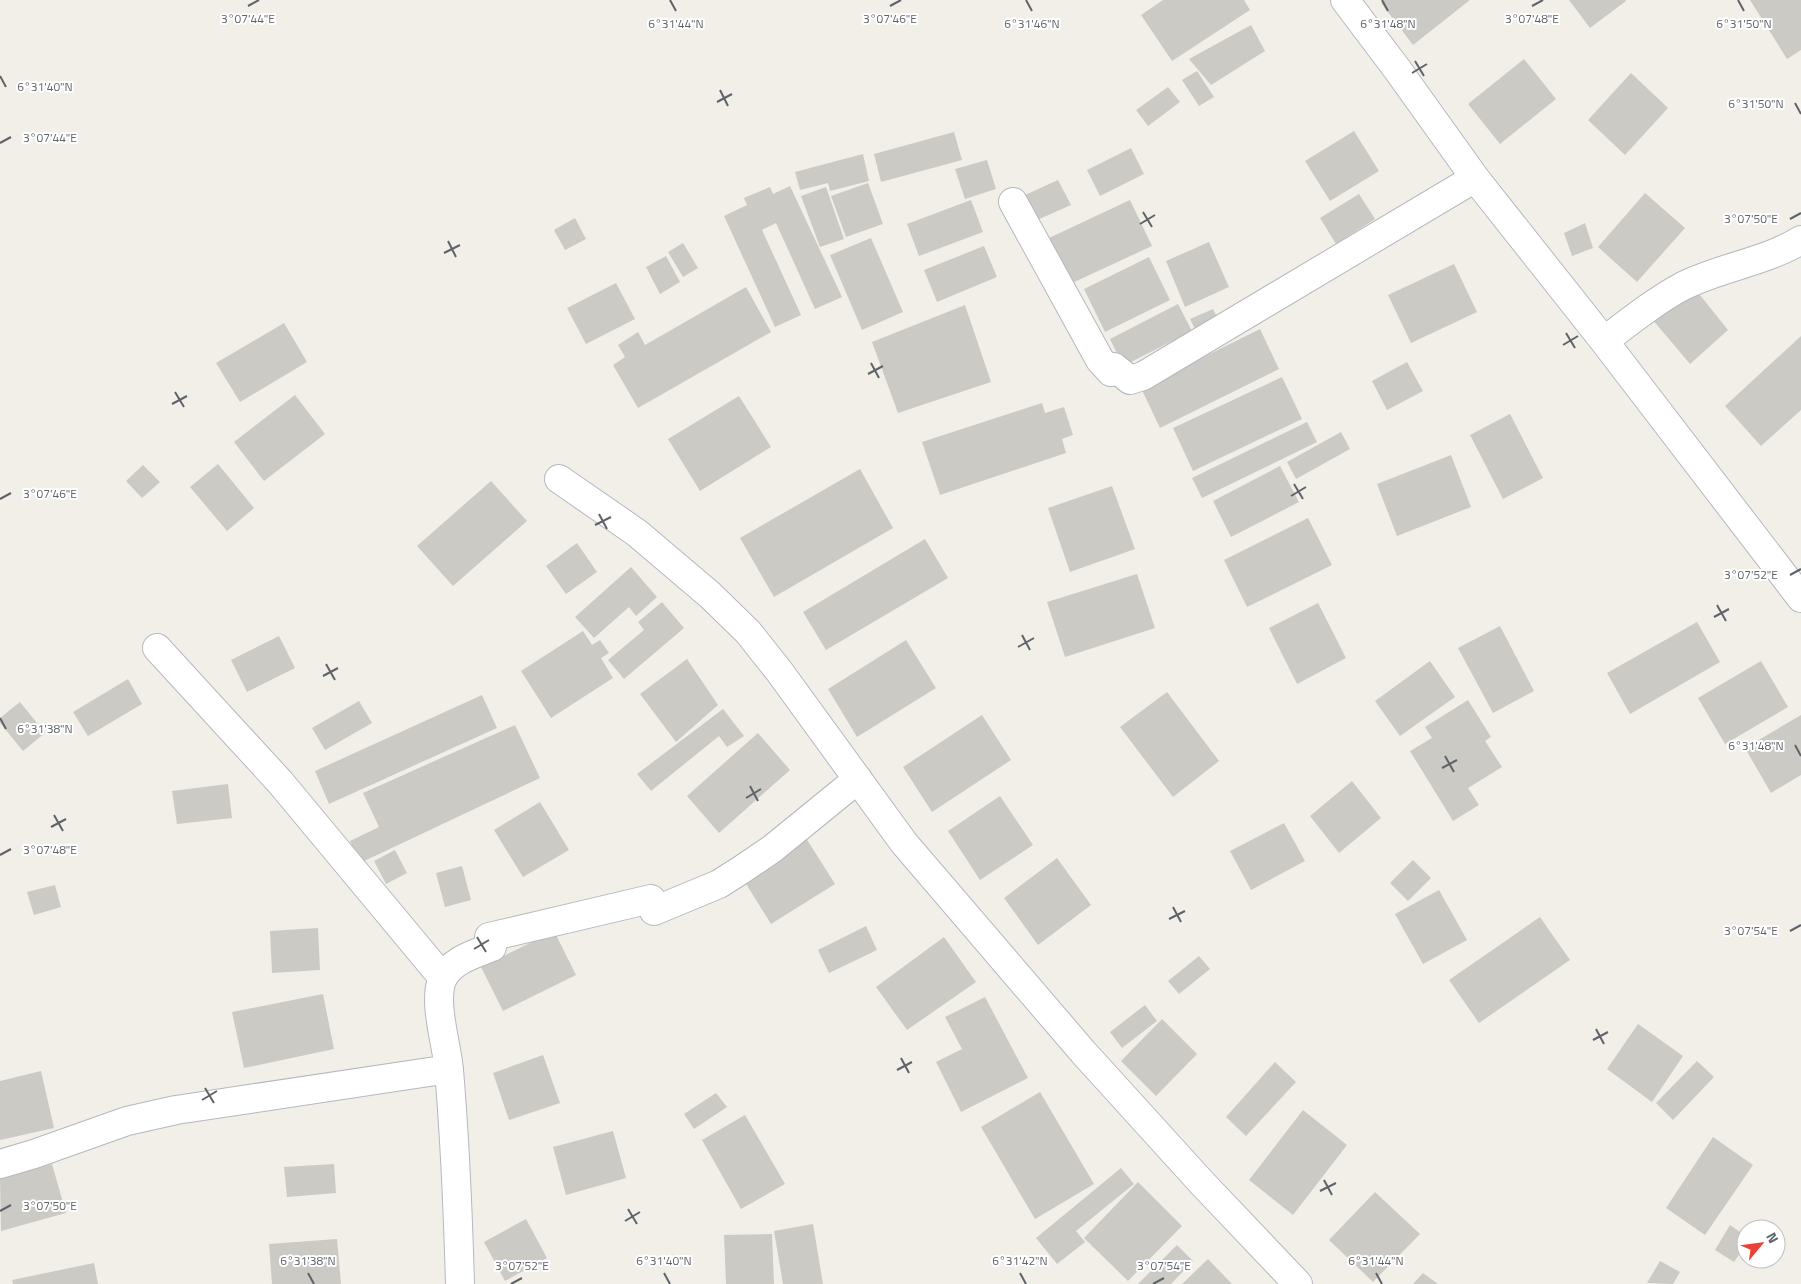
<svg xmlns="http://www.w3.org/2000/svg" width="1801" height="1284" font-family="'Titillium Web',sans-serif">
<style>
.building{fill:#cccac5}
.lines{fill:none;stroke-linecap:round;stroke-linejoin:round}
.minor-casing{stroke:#b5b8bc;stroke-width:30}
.minor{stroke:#fff;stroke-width:28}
.ticks{fill:none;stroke:#5f6368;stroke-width:2}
.ticks-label{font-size:12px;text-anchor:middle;fill:#5f6368;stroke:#fff;stroke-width:4;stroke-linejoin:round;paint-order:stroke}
</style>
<rect width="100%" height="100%" fill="#f1efe8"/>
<!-- building -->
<path class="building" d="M1163,0H1244L1250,10L1172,61L1141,15Z
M1384,0H1470L1413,45L1381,3Z
M1569,0H1625L1626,1L1590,28Z
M1750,0H1801V50L1787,59Z
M1251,25L1265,51L1211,85L1189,59Z
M1524,59L1556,99L1500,144L1468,104Z
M1197,71L1214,97L1199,106L1182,80Z
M1631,73L1668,108L1625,155L1588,120Z
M1168,87L1180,102L1148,126L1136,110Z
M1354,131L1379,171L1330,201L1305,161Z
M954,132L962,160L881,182L874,154Z
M1131,148L1144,174L1100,196L1087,170Z
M863,154L869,181L830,191L828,183L800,190L795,172Z
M987,160L996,189L965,199L955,169Z
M1058,180L1071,205L1037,220L1025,195Z
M868,183L883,224L846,237L831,196Z
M790,186L842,297L815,309L776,223L762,230L801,315L775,327L724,216L747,205L744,198L770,187L773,194Z
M826,187L844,239L820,247L801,196Z
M1645,193L1685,228L1637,282L1598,247Z
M1359,194L1375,219L1336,244L1320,218Z
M971,200L983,232L919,256L907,224Z
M1130,200L1152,246L1070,284L1049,238Z
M575,218L586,239L565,250L554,230Z
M1585,223L1593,248L1572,256L1564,233Z
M871,238L903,312L862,330L830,255Z
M1209,242L1229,287L1185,307L1166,261Z
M683,243L698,268L683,277L668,252Z
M984,246L997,277L937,302L924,270Z
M666,256L680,282L660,294L646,267Z
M1149,257L1170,300L1105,332L1084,289Z
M1454,264L1477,312L1411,343L1388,295Z
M616,283L635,319L586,344L567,308Z
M1692,285L1728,330L1690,364L1652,319Z
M746,287L771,332L638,408L613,365L625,357L618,345L638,332L645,345Z
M1178,304L1192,331L1123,366L1110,339Z
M965,305L991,382L898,413L872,342Z
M1213,309L1220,323L1197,333L1190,319Z
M284,323L307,362L240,402L216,363Z
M1260,329L1279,369L1160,428L1141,388Z
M1801,336V410L1761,446L1725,406Z
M1407,362L1423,391L1387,410L1372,381Z
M1282,377L1302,419L1193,471L1173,428Z
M295,395L325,434L264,481L234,442Z
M739,396L771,447L700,491L668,439Z
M1042,403L1045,413L1064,407L1073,435L1062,439L1066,453L940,495L922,442Z
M1510,414L1543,478L1503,499L1470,435Z
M1307,422L1317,442L1202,498L1192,478Z
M1341,432L1350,449L1296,479L1287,462Z
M1451,455L1471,507L1397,536L1377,484Z
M218,464L254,508L227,531L190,487Z
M143,465L160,482L142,498L126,481Z
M1280,466L1299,502L1231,537L1213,501Z
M860,469L893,528L774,597L740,538Z
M491,481L527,521L453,586L417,546Z
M1112,486L1135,549L1070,572L1048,508Z
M1308,518L1332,565L1247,607L1224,560Z
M925,539L948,578L826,650L803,612Z
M577,543L597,572L566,594L546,566Z
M631,567L657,597L636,616L629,607L594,638L575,617Z
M1137,574L1155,628L1065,657L1047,602Z
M662,602L684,628L624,679L608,660L644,630L638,622Z
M1318,603L1346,658L1297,684L1269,628Z
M1697,622L1720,662L1630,714L1607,673Z
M1500,626L1534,691L1493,713L1458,648Z
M583,631L592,645L600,640L609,653L601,658L613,678L551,718L521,671Z
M279,636L295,668L247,692L231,660Z
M906,640L936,688L857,737L828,689Z
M687,659L718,705L676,742L640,694Z
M1430,661L1455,697L1400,736L1375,701Z
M1761,661L1788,707L1725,744L1698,698Z
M128,679L142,704L88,736L73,712Z
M1167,692L1219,761L1173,797L1120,727Z
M482,695L497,728L329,804L315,771Z
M1468,700L1491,737L1485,741L1502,767L1468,788L1479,805L1453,821L1410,751L1432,738L1425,727Z
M359,701L372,723L325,750L312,728Z
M20,702L45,733L23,751L0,723V718Z
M723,709L744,736L727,747L719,736L651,791L637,774Z
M982,715L1011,760L932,812L903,767Z
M1801,715V775L1771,793L1745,748Z
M515,725L540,778L360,863L350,841L379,827L363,793Z
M758,733L790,770L719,833L687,796Z
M1352,781L1381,818L1339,853L1310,816Z
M228,784L232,818L177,824L172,791Z
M1000,796L1033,845L980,880L948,831Z
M540,802L569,850L523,877L494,830Z
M1284,823L1305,861L1251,890L1230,851Z
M804,835L835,884L771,924L740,874Z
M395,850L407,873L386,884L374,861Z
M1057,858L1091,905L1038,945L1004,898Z
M1413,860L1431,878L1408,901L1390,883Z
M462,866L471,900L445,907L436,873Z
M55,885L61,907L34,915L27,892Z
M1439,890L1467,940L1423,964L1395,914Z
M1540,917L1570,960L1479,1023L1449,980Z
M866,926L877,950L829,973L818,950Z
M318,928L320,970L272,973L270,931Z
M554,931L576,975L503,1011L481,967Z
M944,937L976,982L907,1030L876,987Z
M1199,956L1210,969L1179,994L1168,981Z
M323,994L334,1049L244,1068L232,1012Z
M985,997L1028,1078L961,1112L936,1062L962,1049L945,1017Z
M1145,1005L1157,1021L1122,1048L1110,1032Z
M1162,1019L1197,1054L1156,1096L1121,1061Z
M1638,1024L1683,1056L1652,1102L1607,1069Z
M543,1055L560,1103L509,1120L493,1073Z
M1697,1061L1714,1077L1673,1120L1656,1103Z
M1275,1062L1296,1082L1246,1136L1226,1117Z
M41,1071L54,1128L0,1140V1081Z
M1040,1092L1094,1184L1035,1219L981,1127Z
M716,1093L727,1107L694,1129L684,1114Z
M1303,1110L1347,1145L1293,1215L1249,1180Z
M745,1115L785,1184L741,1209L702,1140Z
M613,1131L626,1178L566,1195L553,1147Z
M1713,1137L1753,1165L1705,1235L1666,1208Z
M52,1164L66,1213L1,1231L0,1179Z
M334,1164L336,1193L287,1197L284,1167Z
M1121,1168L1134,1184L1076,1231L1085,1242L1057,1264L1036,1238Z
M1138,1182L1182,1226L1128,1281L1084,1238Z
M1375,1192L1420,1234L1373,1282L1329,1240Z
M526,1219L547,1258L505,1281L484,1242Z
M813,1224L823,1284H783L774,1231Z
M1730,1225L1746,1236V1244L1734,1262L1715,1250Z
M772,1234L774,1284H726L724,1235Z
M337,1239L341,1284H272L269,1244Z
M1177,1245L1193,1261L1171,1284H1138Z
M1208,1259L1232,1284H1182Z
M1660,1261L1680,1272L1673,1284L1647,1283Z
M94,1263L98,1284H13L12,1280Z
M1423,1273L1438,1284H1413Z"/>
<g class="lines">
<!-- minor casing -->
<g class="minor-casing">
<path id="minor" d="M1345,0L1397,69L1475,178L1604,341L1801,598
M1013,202L1100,360L1111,372L1114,367L1130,380L1143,376L1475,178
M1604,341C1629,322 1655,301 1683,286C1721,267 1765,262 1801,240
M559,479L637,533L710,595L748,632L779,671L904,843L1083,1052L1202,1183L1298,1284
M157,648L280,782L443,978
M0,1164L34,1154L127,1121L176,1110L449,1069
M460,1284C458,1213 455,1141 449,1070C447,1045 433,1003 442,980C450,961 474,954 492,947L489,937L651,899L654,911L719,884L741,870L772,849L858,779"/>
</g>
<!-- minor -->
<use href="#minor" class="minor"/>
</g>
<!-- ticks -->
<path class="ticks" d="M670,0L676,11M1026,0L1032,11M1382,0L1388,11M1738,0L1744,11M248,6L259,0M890,6L901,0M1532,6L1543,0M1415,61L1424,76M1412,73L1427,64M0,76L6,87M720,90L728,106M717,102L732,94M1795,103L1801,114M0,143L11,137M1143,212L1152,227M1790,219L1801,213M1140,224L1155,215M448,241L456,257M444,253L460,245M1566,333L1575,348M1563,345L1578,336M871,363L879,378M868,374L883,366M175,392L184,407M172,404L187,396M1294,484L1303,499M1291,496L1306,487M0,499L11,493M599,514L607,529M595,525L611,517M1790,575L1801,569M1717,605L1726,621M1714,617L1729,609M1022,635L1030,650M1018,647L1034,638M326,664L335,680M323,676L338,668M0,718L6,729M1795,745L1801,756M1445,756L1454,772M1442,768L1457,760M750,786L758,801M746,798L761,789M54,815L63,831M51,827L66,819M0,855L11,849M1173,907L1181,922M1169,919L1185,911M1790,931L1801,925M477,937L486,952M474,949L489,940M1596,1029L1604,1044M1593,1040L1608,1032M901,1058L909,1073M897,1070L912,1062M205,1088L214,1103M202,1100L217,1091M1324,1180L1332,1195M1320,1191L1336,1183M628,1209L637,1224M0,1211L11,1205M625,1221L640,1212M308,1273L314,1284M664,1273L670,1284M1020,1273L1026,1284M1376,1273L1382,1284M511,1284L522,1278M1153,1284L1164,1278"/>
<g class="ticks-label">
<text x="248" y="23">3°07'44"E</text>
<text x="890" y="23">3°07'46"E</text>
<text x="1532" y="23">3°07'48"E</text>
<text x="1744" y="28">6°31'50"N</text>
<text x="676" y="28">6°31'44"N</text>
<text x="1032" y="28">6°31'46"N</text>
<text x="1388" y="28">6°31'48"N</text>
<text x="45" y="91">6°31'40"N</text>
<text x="1756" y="108">6°31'50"N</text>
<text x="50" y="142">3°07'44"E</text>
<text x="1751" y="223">3°07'50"E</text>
<text x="50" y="498">3°07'46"E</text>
<text x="1751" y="579">3°07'52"E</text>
<text x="45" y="733">6°31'38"N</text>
<text x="1756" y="750">6°31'48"N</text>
<text x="50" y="854">3°07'48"E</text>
<text x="1751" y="935">3°07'54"E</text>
<text x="50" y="1210">3°07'50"E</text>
<text x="308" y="1265">6°31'38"N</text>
<text x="664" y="1265">6°31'40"N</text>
<text x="1020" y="1265">6°31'42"N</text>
<text x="1376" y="1265">6°31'44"N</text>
<text x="522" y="1270">3°07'52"E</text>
<text x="1164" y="1270">3°07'54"E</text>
</g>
<!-- north arrow -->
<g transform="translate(1761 1244) rotate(61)"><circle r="24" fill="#ffffff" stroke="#bfc1c3"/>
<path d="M0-4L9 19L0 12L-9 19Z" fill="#ea4335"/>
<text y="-8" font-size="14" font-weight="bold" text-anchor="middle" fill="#5f6368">N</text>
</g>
</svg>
